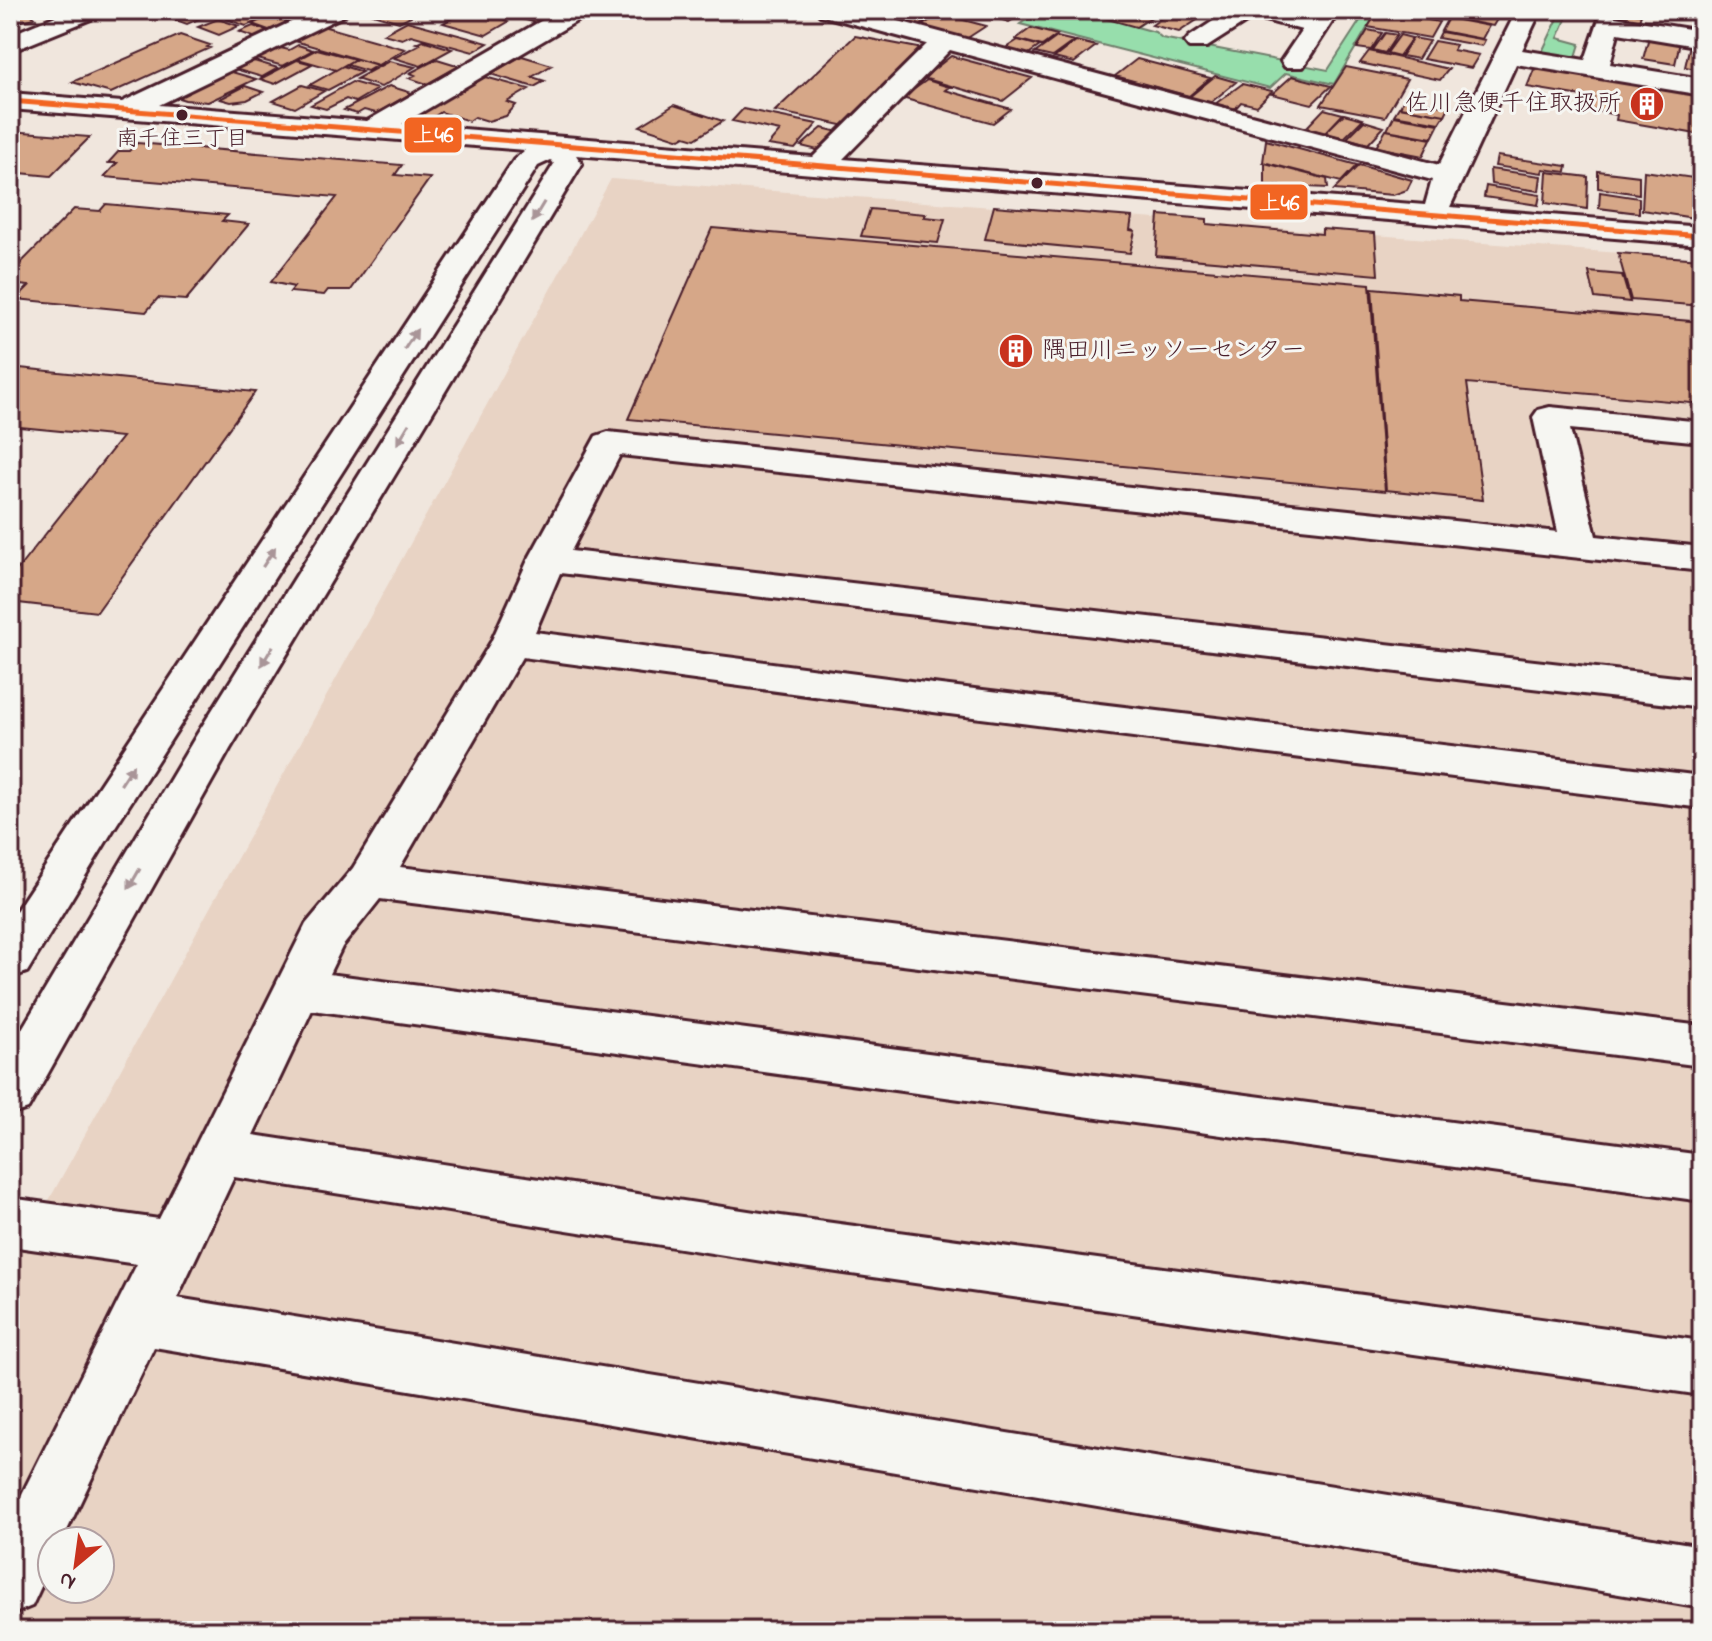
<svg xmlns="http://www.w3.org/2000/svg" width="1712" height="1641" font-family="'Indie Flower','Klee One',sans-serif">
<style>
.built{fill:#e8d3c4;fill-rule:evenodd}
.green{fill:#97deac;stroke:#707e6c;stroke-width:2}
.building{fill:#d6a788;stroke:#4a1f2b;stroke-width:2}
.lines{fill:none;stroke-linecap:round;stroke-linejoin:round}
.minor-casing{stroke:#4a1f2b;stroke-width:6}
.minor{fill:#f6f6f2;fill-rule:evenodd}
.bus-1-casing{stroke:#f6f6f2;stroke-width:9}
.bus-1{stroke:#f26522;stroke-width:5}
.oneway{fill:#a99598}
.bus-dot{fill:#4a1f2b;stroke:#f6f6f2;stroke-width:3}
.labels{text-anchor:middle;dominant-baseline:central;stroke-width:6;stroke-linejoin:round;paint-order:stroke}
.far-bus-label{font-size:22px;fill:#4a1f2b;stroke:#f6f6f2}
.far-poi-label{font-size:24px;fill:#4a1f2b;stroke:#f6f6f2;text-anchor:end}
.line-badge{stroke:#f6f6f2;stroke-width:3}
.badge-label{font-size:22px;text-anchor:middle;font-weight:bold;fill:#fff}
</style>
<rect width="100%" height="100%" fill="#f0e6dd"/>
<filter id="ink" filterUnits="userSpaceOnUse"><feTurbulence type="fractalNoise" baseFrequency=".0125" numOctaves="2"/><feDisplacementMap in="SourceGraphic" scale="16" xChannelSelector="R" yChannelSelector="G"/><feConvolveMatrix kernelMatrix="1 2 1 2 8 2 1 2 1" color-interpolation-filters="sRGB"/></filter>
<g filter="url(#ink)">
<!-- built -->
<path class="built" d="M611,179L1702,259V1631H10V1271ZM52,1541H100V1589H52Z"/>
<!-- green -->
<path class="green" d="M1041,10H1162L1137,27L1155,32L1162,38L1328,70L1367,10H1378L1334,84L1286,73L1270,88L1020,24Z
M1562,10H1593L1591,16L1569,12L1558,38L1580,44L1575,60L1541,54Z"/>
<!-- building -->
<path class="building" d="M10,10H27L35,18L10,24Z
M188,10H194L208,15L187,24L170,18Z
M237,10H262L273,14L246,26L227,19L233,16L227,14Z
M360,10H404L413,15L399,22Z
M467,10L499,17L508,22L486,35L443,23Z
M486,10H546L554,12L537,23Z
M923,10L938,14L919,26L863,11Z
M931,10H1030L1009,22L977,13L965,20Z
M1075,10H1162L1136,27Z
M1380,10H1437L1441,11L1436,20Z
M1455,10H1477L1500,14L1493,26L1447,17Z
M1594,10H1617L1641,14L1638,23L1592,16Z
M281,11L306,20L277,33L252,24Z
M1378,11L1439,22L1430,38L1368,27Z
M1170,12L1197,20L1179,32L1152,25Z
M941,14L986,26L966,39L921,26Z
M1448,18L1489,26L1482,39L1441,31Z
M218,19L239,26L219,35L198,27Z
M407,21L488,43L473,52L411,35L402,39L383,34Z
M319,25L405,49L378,65L291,40Z
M253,26L276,34L262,40L239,32Z
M1031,28L1057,35L1042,46L1016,39Z
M1368,30L1382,33L1371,50L1357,48Z
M1441,32L1485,40L1482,46L1438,38Z
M1385,33L1397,35L1385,53L1373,50Z
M180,35L210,45L207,47L210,48L111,93L72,82Z
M1400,35L1412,38L1399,56L1387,53Z
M855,36L923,49L846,126L775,111Z
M1057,37L1074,41L1052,57L1035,53Z
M1649,37L1680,42L1675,64L1643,59Z
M1413,38L1429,41L1418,59L1401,56Z
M422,40L452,49L421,66L394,58L420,44L416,43Z
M1018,40L1040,46L1027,55L1004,49Z
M1691,40L1702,42V70L1685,67Z
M1076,41L1096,46L1074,63L1054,58Z
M1434,41L1456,45L1453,50L1479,55L1471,68L1423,59Z
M298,45L313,50L283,66L254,58L276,47L289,50Z
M317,49L355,59L336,70L298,59Z
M1369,51L1449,69L1440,80L1360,63Z
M522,56L552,65L532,77L545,81L534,87L490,74Z
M951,56L1032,78L1003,101L923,78Z
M247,59L278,68L262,77L231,68Z
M357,59L377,65L367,71L347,65Z
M437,59L460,66L427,84L409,78L415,75L410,73Z
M1137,59L1210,78L1189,96L1115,76Z
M297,60L312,64L275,84L260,79Z
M389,61L415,67L381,87L356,79Z
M343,66L362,72L328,90L310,85Z
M1346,67L1407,79L1385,117L1321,105Z
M1535,67L1702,95V135L1616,120L1617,115L1591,110L1594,98L1527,87Z
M225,70L256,79L208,102L185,100L172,96Z
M1215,76L1236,82L1209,104L1188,98Z
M1292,76L1331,86L1312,104L1272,94Z
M485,77L529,89L507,102L516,105L506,116L488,121L475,117L469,121L441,112L432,118L414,117Z
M927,80L949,87L945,90L1011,109L993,123L902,98Z
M352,82L377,89L355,102L346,99L326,109L311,105Z
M1242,84L1272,91L1257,106L1241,102L1235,109L1215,104Z
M302,85L324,91L295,108L273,101Z
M245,86L263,92L247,100L231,102L220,99Z
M389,86L412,93L376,113L364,110L357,114L344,110Z
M1404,99L1449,107L1445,115L1400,107Z
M674,105L723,121L695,139L685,136L680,139L640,126Z
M1399,107L1445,115L1440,123L1394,115Z
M743,109L817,124L795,149L768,145L780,131L732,121Z
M1324,109L1343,114L1325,133L1306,128Z
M1344,114L1363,119L1344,138L1325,133Z
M1394,116L1439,124L1432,138L1387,130Z
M1364,121L1384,127L1368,144L1347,138Z
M822,128L843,133L822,151L801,146Z
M1386,130L1431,139L1423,156L1376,147Z
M10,131L90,137L51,176L10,172Z
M1266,140L1357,165L1341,182L1263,162Z
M137,143L402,165L395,175L430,178L351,290H328L324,295L290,292L294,287L271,282L337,197L104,177L117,163H108L119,151H129Z
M1497,156L1567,166L1566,172L1543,169L1542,173L1495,166Z
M1265,163L1327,179L1328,188L1265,185Z
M1359,165L1412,180L1407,190L1393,195L1334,190Z
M1490,169L1541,176L1539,191L1491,184Z
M1598,171L1639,176V194L1598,188Z
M1644,171L1694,178V218L1642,210Z
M1547,172L1588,177L1587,209L1545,203Z
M1486,186L1540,195L1538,205L1484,197Z
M1600,192L1639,198V213L1599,208Z
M106,204L228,215L222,221L249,224L186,300L158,298L146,312L16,299L29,286L10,284V274L74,209L100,211Z
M994,206L1132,217L1130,230L1135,231L1130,253L985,239Z
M870,209L926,214L924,217L945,219L938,243L861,236Z
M1159,215L1207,219V224L1322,234V229L1375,233L1378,275L1156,256Z
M712,228L1370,284L1385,491L628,419Z
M1618,253L1702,259V306L1631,300Z
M1589,272L1622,275L1630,302L1595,298Z
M1372,288L1459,296V301L1702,322V404L1467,383L1483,500L1386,490Z
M10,367L255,392L97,612L10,602V579L122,437L10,426Z"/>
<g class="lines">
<!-- minor casing -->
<g class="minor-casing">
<path id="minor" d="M70,10H104L101,15L10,52V35Z
M316,10H348L345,15L159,105L367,121L560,10H590L587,15L402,124L813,157L927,44L820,15L817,10H857L1439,165L1517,10H1541L1522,50L1585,60L1599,19L1608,16L1702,31V47L1618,33L1610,64L1702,79V95L1516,64L1450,207L1702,227V245L576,155L582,164L230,749L28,1109L10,1115V1049L196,736L554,164L551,160L538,166L115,827L27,972L10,978V920L514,160L525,150L10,109V93L122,102ZM950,50L1432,180L1425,205L843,159Z
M1230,10H1286L1311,17L1316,10H1340L1303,67H1285L1281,61L1302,30L1254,17L1207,47H1189L1185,42L1189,37Z
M1550,407L1702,422V442L1570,429L1596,536L1702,547V571L620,455L571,551L1702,680V708L560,573L535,632L941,685L1702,776V808L941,713L522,657L400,867L1702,1026V1066L380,899L342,947L329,974L1702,1155V1201L312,1010L253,1135L781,1216L1702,1341V1395L781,1264L234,1177L177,1298L1702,1546V1608L154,1347L62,1541H52V1563L32,1606L10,1615V1518L137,1264L10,1246V1198L159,1219L306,924L353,868L491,642L528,560L596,436L608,432L1558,532L1533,417L1538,410Z"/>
</g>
<!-- minor -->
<use href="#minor" class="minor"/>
<!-- bus-1 casing -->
<g class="bus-1-casing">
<path id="bus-1" d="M10,101L1702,236"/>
</g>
<!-- bus-1 -->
<use href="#bus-1" class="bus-1"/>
</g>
<!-- one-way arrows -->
<defs><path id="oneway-solid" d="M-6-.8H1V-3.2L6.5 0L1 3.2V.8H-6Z" transform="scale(2)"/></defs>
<g class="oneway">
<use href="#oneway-solid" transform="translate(538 212) rotate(121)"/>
<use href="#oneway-solid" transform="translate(411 339) rotate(-57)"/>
<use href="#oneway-solid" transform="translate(403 434) rotate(121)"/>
<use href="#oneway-solid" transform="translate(269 557) rotate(-57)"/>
<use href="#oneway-solid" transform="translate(267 656) rotate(121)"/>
<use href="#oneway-solid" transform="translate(127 775) rotate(-57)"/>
<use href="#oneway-solid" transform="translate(134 879) rotate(120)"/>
</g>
</g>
<!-- icons -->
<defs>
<g id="building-disc" transform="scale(1.8)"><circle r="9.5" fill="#c8321e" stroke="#f6f6f2"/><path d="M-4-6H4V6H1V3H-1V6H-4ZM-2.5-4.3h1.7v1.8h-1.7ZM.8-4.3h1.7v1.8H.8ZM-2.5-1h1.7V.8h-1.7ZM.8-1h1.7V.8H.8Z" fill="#fff"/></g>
</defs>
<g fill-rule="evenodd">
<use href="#building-disc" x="1647" y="104"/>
<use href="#building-disc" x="1016" y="351"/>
</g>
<!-- markers -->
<g class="bus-dot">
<circle cx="182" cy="115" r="7"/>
<circle cx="1037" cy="183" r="7"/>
</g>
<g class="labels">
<!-- far-bus labels -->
<g class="far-bus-label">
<text x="182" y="140">南千住三丁目</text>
</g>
<!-- far-poi labels -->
<g class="far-poi-label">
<text x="1621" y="104">佐川急便千住取扱所</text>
<text x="1042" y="351" text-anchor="start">隅田川ニッソーセンター</text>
</g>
</g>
<g class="line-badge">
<rect x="403" y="116" width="60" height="38" rx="8" fill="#f26522"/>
<rect x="1249" y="183" width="60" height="38" rx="8" fill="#f26522"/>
</g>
<g class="badge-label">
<text x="433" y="142">上46</text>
<text x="1279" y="210">上46</text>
</g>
<!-- margin -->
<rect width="1712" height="1641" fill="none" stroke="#f6f6f2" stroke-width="40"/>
<rect x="20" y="20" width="1672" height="1601" fill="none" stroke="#4a1f2b" stroke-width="3" filter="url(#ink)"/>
<!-- north arrow -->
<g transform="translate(76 1565) rotate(209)"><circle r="38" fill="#f6f6f2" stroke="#b1a0a2" stroke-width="2"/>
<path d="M0-6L14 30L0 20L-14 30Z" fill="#c8321e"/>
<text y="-12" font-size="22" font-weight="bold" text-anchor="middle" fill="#4a1f2b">N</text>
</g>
</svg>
